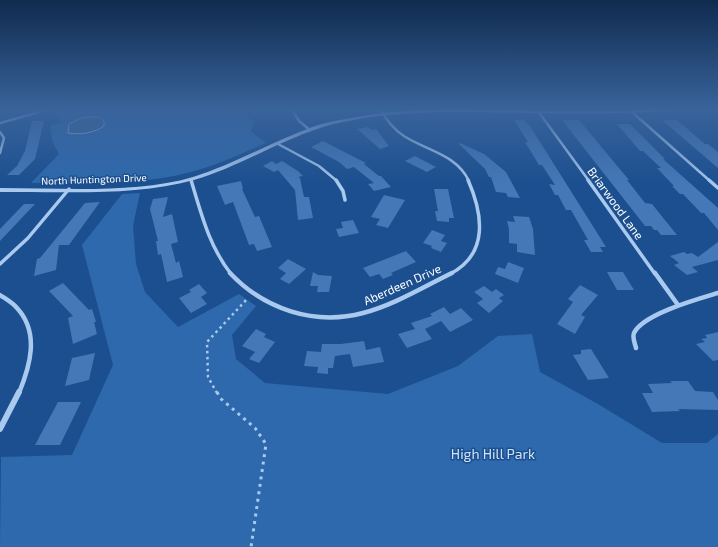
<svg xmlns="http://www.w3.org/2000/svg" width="718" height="547" font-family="'Exo 2',sans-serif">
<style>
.green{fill:#2e69ad}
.water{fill:#3c6290;stroke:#9cc4f0}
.building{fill:#4478b7}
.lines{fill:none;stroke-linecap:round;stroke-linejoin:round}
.path-far1{stroke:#a9c9ee;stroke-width:2.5;stroke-dasharray:2.5 3.5;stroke-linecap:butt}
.path{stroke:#a9c9ee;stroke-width:3;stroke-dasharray:3 4.5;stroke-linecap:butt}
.minor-far3{stroke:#a9c9ee;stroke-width:2.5}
.minor-far2{stroke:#a9c9ee;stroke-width:3.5}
.minor-far1{stroke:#a9c9ee;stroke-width:4.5}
.minor{stroke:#a9c9ee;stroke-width:6}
.tertiary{fill:#a9c9ee;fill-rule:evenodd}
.labels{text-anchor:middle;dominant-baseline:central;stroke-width:3;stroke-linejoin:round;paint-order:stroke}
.far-street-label{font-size:10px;fill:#fff;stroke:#1b4f8f}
.street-label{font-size:12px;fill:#fff;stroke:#1b4f8f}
.near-park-label{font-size:14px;fill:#cfe3fa;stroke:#1b4f8f}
</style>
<rect width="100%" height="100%" fill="#1b4f8f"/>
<!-- green -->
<path class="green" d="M65,109H222L243,112L254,122L251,131L266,143C236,156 207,170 174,176C127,185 78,182 31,183L59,154L52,140L50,126L62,122L52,112Z
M140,193L133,226L136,264L145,292L178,327L239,294L256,306L232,335L236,359L265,383L388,394L458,366L498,336L532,334L540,372L598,404L662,443H707L718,434V547H0L1,457L72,455L113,365L82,245L122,194Z"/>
<!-- water -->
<path class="water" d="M92,117H100L104,121V126C94,133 81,135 68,133L69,124L81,118Z"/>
<!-- building -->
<path class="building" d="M514,120H524L530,126L606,247H600L603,252H591L584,240H588L571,210H566L558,195H555L549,184L555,185L542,165H539L525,142H528Z
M562,120H579L629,180H627L645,203L652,204L677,235H661L657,230H654L651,226H645Z
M662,120H677L705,144H708L718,152V168Z
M32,121H44L35,159L19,175H7L17,166L25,151Z
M617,124H630L665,159H663L718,208V230L704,213H701L683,194H680L672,186H674L657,168H661L643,151H640Z
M368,127L371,130L376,129L389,146L380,149L357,129Z
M323,141L366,163L364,164L379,176H381L391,187L374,191L368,184L374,183L354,167L347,169L339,162L311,147Z
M460,143L484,154L506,172L520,198L508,197L506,193L496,192L491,177H489L485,169L459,144Z
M415,156L436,167L427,172L405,161Z
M272,161L276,164L282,161L298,171L303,176L298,177L300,178L304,197H309L313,218L298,220L295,190L278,170L274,172L263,166Z
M241,181L243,189H242L255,217L259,216L272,247L257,251L254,244L249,245L233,202L225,205L217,186Z
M434,189H448L454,218H449V222L437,221L435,211H438Z
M384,195L405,200L388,228L376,225L380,219L371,217Z
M168,197L163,217L172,214L178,242L171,244L176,263L179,261L183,277L167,282L161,254L158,255L156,241H158L150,209L153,199Z
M100,202L69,245H59L56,270L34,276L37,259L40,258L85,203Z
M24,204H35L0,241V229Z
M513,216L529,217L533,229L535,255L517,252V244L509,243V229L507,221L515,222Z
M353,220L359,233L339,237L336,229L343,228L341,222Z
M432,230L445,235L441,241L447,243L441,252L431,248L432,246L423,243Z
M718,242V260L692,267L698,272L687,275L674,265L679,263L670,256L684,252L687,254L692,253L698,257Z
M406,251L416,262L391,273L393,275L383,279L379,274L370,277L363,268Z
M288,259L306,269L289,284L280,279L286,273L278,268Z
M508,262L524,268L518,283L495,274L498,267L505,269Z
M313,272L318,275L332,276L329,292H317L318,286H310Z
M607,272H623L634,290H617Z
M63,283L89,310L92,309L96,322H94L97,334L73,344L68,318L73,316L49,291Z
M199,284L207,293L201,297L207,304L191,313L179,298L191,292L189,290Z
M580,285L598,295L581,315L585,317L575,334L557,324L573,302L568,299Z
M484,286L492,292L496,289L504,295L499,298L503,301L489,313L477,303L483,299L474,292Z
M444,307L450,314L461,308L473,320L450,332L441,321L425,329L432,339L407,348L398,334L415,329L411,323L432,316L430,314Z
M256,329L266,334L264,337L275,342L259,363L249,359L255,352L242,346Z
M718,332V360L713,361L696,344L705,342L701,339L707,338L705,335Z
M364,341L366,350L380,347L384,362L353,367L350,354L335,356L333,368H328V374L317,373L318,367L304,366L307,351L321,352L322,344H341Z
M591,349L609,378L588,380L573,355L581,354V350Z
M95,353L89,380L65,386L72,358Z
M670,381H688L695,391L713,392L718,400V410L678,409L680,411L652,412L642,393H653L648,384L672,383Z
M58,402H81L60,445H35Z"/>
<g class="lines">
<!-- path-far1 -->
<path class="path-far1" d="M217,393L208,377L207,342L248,298"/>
<!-- path -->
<path class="path" d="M217,392L220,398L255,428L266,444L251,547"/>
<!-- minor-far3 -->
<path class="minor-far3" d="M292,109L299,121L310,130
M380,109C387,120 393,129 404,136C427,151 456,154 469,181
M538,111L589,181
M632,112L710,181
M0,123L50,109
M0,132L4,138L0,153
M278,144L319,166L337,181
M191,179L192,181"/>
<!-- minor-far2 -->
<path class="minor-far2" d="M191,180C201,213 209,246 231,274
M336,180L343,191L345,200
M588,180L655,274
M709,180L718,188
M0,264L28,238L69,189
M450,274C489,254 483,214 468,180"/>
<!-- minor-far1 -->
<path class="minor-far1" d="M230,273C264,309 314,326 363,313C394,305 423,287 452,273
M655,273L678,305
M0,295C6,299 13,303 17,308C40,333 30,366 19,393
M636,348C635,343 632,338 634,333C643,314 698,299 718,293"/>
<!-- minor -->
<path class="minor" d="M0,429L19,392"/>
<!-- tertiary -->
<path class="tertiary" d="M664,109H683L681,110C630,114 579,114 528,113C473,112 418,110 364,118C349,121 334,123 320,128C277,142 238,167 194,180C133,197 63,191 0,192V188C60,188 135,194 193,177C235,164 273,141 315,126C330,121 346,119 362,116C409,108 456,109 504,110C557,111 610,112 664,109Z"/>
</g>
<!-- sky -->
<linearGradient id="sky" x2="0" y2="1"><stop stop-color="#0f2b4f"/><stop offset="0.59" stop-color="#39639b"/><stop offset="1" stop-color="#39639b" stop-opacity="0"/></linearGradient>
<rect width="718" height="185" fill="url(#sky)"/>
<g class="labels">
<!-- far-street labels -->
<g class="far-street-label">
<text transform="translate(94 179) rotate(-2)">North Huntington Drive</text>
</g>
<!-- street labels -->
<g class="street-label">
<text transform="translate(616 203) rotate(54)">Briarwood Lane</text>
<text transform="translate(402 284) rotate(-24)">Aberdeen Drive</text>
</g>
<!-- near-park labels -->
<g class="near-park-label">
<text x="493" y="453">High Hill Park</text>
</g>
</g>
</svg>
